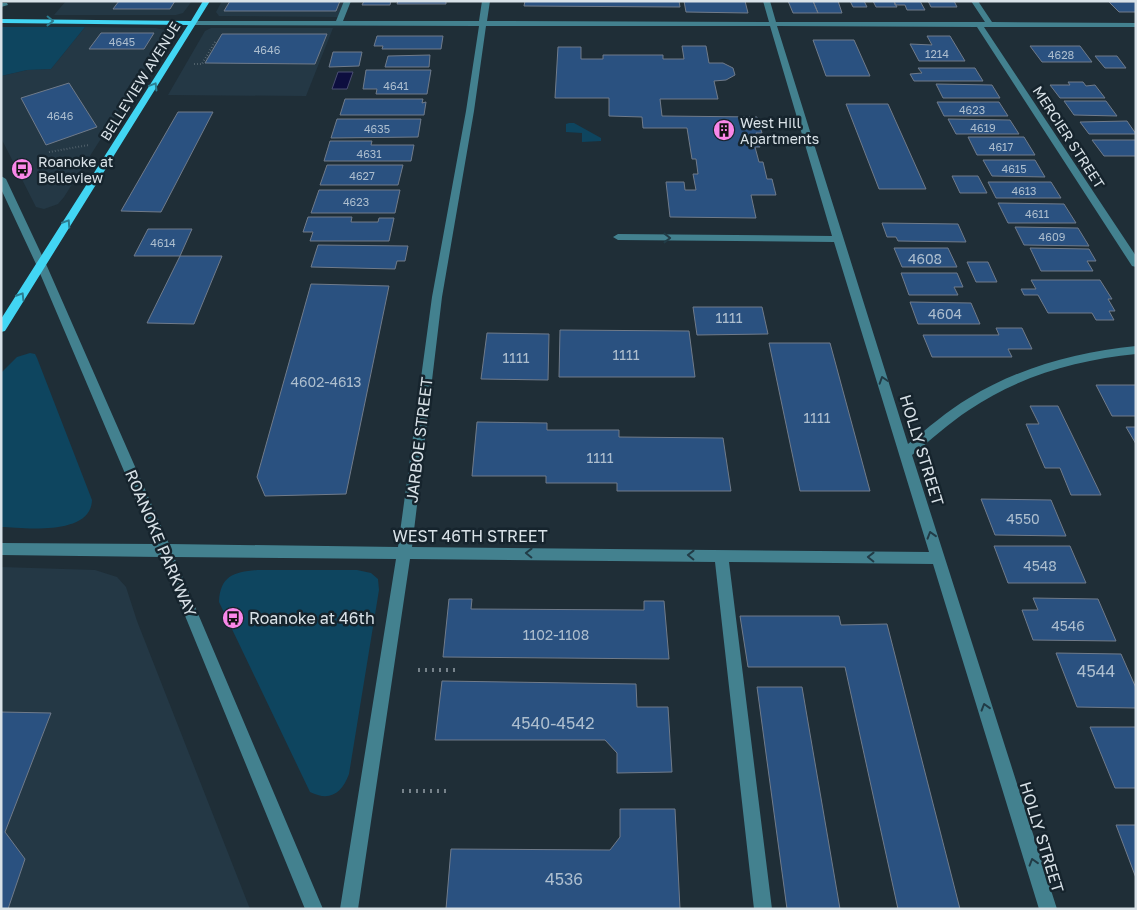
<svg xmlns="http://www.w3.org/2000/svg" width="1137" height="910" font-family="'Golos Text',sans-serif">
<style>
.built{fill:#243845}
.green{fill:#0e455f}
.water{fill:#0d0e3f;stroke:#4a4e72}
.building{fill:#2a5180;stroke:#707b8a}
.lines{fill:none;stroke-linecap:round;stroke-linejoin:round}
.path-far1{stroke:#77838b;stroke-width:2;stroke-dasharray:0.5 2.5;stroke-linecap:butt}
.path{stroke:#77838b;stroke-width:4;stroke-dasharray:2 5;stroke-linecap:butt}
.minor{fill:#43818f;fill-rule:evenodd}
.major{fill:#42d6f4;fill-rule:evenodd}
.oneway{stroke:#2c7d90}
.oneway2{stroke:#213b46}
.labels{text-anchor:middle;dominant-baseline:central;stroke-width:5;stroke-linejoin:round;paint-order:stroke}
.far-number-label{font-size:11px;fill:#adbece}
.far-street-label{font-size:14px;fill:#d9e2e8;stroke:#16242d}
.far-poi-label{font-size:14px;fill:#d9e2e8;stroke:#16242d;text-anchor:start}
.number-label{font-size:14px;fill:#adbece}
.street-label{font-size:16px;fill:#d9e2e8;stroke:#16242d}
.poi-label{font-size:16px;fill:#d9e2e8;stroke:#16242d;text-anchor:start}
.near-number-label{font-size:16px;fill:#adbece}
</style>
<rect width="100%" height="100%" fill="#1f2e37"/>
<!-- built -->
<path class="built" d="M66,1H192L183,13L176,15H54Z
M222,1H344L338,17L219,16L216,12Z
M85,27L156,28L169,31L64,197L58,204L44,209L36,207L1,138V76L27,70L51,69Z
M211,28H333L306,96L168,95L205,31Z
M1,567L95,570L117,577L126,587L137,621L250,909H1Z"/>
<!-- green -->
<path class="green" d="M1,27H85L51,69L27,70L1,76Z
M569,123H574L601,138V141L582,142V133L566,132V124Z
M30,353L35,354L37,358L92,500C91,536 25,528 1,527V373L17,357Z
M257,570H357L371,573L378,579L379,590L349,774C342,793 330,802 310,792L219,602C220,576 234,572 257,570Z"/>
<!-- water -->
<path class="water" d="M338,72H353L347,89H332Z"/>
<!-- building -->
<path class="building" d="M119,1H175L170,9H113Z
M230,1H340L336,11H224Z
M364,1H391L390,5H362Z
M398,1H446V4H397Z
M525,1H679L680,7L524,6Z
M684,1H745L748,13L686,12Z
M788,1H813L818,13H793Z
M813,1H838L842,13H818Z
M850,1H864L867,7H853Z
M873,1H894L897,7H876Z
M894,1H920L925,10H907L905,5H895Z
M928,1H954L957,7H931Z
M1109,2H1136V12H1119Z
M101,33H154L144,49H89Z
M222,34H327L315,64L205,63Z
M377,36H443L441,49H382L383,46H374Z
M927,36H950L965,61H919L910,44L932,45Z
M813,40H854L870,76H826Z
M682,46H706L709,63H723L733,68L735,75L726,80L714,81L718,99H660L662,116L757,117L762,133H756L760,147H755L759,162H763L767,179H772L776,195H751L756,218L670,217L666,182H684L685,190H696L693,174H698L696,159H692L687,128H643L642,117L609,116V98H555L558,47H581V59H603V55H663V59H684Z
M1030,46H1080L1092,62H1042Z
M333,52H362L359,66L329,67Z
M430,55L429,67H385L388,56Z
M1095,56H1117L1126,68H1105Z
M918,68H975L983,81H914L910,74L922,73Z
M366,70H431L427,94H376L377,89H363Z
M1068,82H1083L1086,86L1095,85L1105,98H1060L1050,85H1070Z
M69,83L97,127L46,145L21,98Z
M936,84L992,85L1000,98H943Z
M345,99H423L422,103L426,102L424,115H340Z
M1064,101H1106L1117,116L1074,115Z
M937,102H999L1008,116H944Z
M846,104H888L926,189H879Z
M178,112H213L161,212L121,211Z
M337,119H421L418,137L331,138Z
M948,119L1010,120L1019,134H956Z
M1127,121L1136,134H1089L1080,122Z
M968,137H1024L1035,155H977Z
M1092,140H1136V156H1104Z
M330,141H372L371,145H414L411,161H324Z
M983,160H1035L1045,177L992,176Z
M327,165H403L398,185H320Z
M952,176H978L987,193H960Z
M988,182H1051L1061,198H996Z
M319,190H400L395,213H311Z
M998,203L1064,204L1076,223H1008Z
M308,217H352L351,222H378L379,218H394L389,241H310L313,232H303Z
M882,223L958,224L966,242L898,241L896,237H887Z
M1015,227L1078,228L1089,246L1024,245Z
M148,229H192L180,256H134Z
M318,245L408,246L405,261H397L395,269L311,267Z
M894,248H948L957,267H902Z
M1030,248L1089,249L1096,261H1087L1093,271H1041Z
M180,256H222L194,324L147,323Z
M967,262H988L997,282H976Z
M901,273H957L963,287H954L958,295H909Z
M1031,280H1100L1112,299H1108L1115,311H1109L1114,320H1096L1092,313H1048L1038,295H1024L1021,289H1036Z
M311,284L389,286L346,494L265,496L257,477Z
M910,302L971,303L980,324H918Z
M693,307H762L768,334L697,335Z
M996,328H1022L1032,349H1008L1012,357H932L923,335H999Z
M560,330L689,331L695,377H559Z
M487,333L549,334L548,380L481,379Z
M769,343H830L870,491H800Z
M1096,385H1136V416H1112Z
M1030,406H1058L1101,495H1071L1060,468H1045L1026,424H1039Z
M477,422L547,423V430H619V437L723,438L731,491H617V483H546V476H472Z
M1126,427H1136V444Z
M981,499L1051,500L1066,536L995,535Z
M994,546H1070L1086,583H1008Z
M1033,598L1098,599L1116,641L1033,640L1022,610H1038Z
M449,599H472L471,609L644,610V601H664L669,659L443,657Z
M740,616H839L841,625L887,624L960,909H898L845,667H748Z
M1056,653L1121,654L1136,688V708L1077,707Z
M442,681L636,684L637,707H668L672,772L617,773V753L605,740H435Z
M757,687H802L840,909H787Z
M1,712L51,713L5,832L25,859L8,909H1Z
M1090,727H1136V788H1115Z
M620,809H675L680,909H446L451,849L610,850L620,837Z
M1116,825H1136V878Z"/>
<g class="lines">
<!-- path-far1 -->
<path class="path-far1" d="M194,64H202L215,42
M49,152L89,145"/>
<!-- path -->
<path class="path" d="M418,670H460
M402,791H446"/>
<!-- minor -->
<path class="minor" d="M344,1H351L343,21H479L482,1H490L487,21L769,22L763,1H770L776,22H985L971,1H978L992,22L1136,23V27H984L1136,256V267L1132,266L977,27L777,26L908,444C928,428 947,411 969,398C1020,367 1077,352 1136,346V354C1077,360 1019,376 969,410C949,423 931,440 912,455L1057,909H1039L933,564L729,562L772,909H754L715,562L410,559L358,909H340L396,559L174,557L323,909H305L161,557L1,555V543L155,544L36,264L1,189V176L6,179L46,264L169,544L398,547L432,297L466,111L479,26L194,25L190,23L194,21H336ZM486,26H770L832,236L618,234L613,237L618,240L834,242L929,552L412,547L442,297L474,111Z
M1,3H7L8,5L1,7Z"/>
<!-- major -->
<path class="major" d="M203,1H210L5,331L1,332V319L188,25L1,23V19L191,21Z"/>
</g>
<!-- one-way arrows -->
<defs><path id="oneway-chevron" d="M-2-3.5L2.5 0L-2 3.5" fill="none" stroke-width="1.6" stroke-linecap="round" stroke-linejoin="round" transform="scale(1.25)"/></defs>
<g class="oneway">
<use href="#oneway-chevron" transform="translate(50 21) rotate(1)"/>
<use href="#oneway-chevron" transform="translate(154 86) rotate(-59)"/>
<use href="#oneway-chevron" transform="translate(67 223) rotate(-57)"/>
<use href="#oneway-chevron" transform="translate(21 296) rotate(-58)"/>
</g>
<g class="oneway2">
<use href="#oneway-chevron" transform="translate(667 238)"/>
<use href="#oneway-chevron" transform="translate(883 380) rotate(-108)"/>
<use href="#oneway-chevron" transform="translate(931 535) rotate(-107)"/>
<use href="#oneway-chevron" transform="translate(529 553) rotate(-179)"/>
<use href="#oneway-chevron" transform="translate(691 555) rotate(-179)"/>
<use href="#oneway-chevron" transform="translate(871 557) rotate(-179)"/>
<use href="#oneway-chevron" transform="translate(985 707) rotate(-107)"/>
<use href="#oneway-chevron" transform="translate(1033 862) rotate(-107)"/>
</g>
<!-- icons -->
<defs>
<g id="building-disc" transform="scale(1.125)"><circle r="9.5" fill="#f987e8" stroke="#16242d"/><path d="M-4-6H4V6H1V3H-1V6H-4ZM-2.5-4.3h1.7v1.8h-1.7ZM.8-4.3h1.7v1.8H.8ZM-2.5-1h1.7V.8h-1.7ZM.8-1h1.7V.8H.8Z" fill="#111"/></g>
<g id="bus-disc" transform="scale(1.125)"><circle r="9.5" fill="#f987e8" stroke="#16242d"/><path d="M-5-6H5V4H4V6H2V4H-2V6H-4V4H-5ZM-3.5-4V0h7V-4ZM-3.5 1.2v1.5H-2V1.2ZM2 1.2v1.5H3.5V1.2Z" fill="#111"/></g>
</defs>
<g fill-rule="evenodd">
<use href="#building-disc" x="724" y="130"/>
<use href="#bus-disc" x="22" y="169"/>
<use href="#bus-disc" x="233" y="618"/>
</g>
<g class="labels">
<!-- far-number labels -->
<g class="far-number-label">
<text x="122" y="41">4645</text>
<text x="267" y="49">4646</text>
<text x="937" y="53">1214</text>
<text x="1061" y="54">4628</text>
<text x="396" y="85">4641</text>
<text x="972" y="109">4623</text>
<text x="60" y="115">4646</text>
<text x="983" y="127">4619</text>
<text x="377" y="128">4635</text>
<text x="1001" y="146">4617</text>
<text x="369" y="153">4631</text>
<text x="1014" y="168">4615</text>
<text x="362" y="175">4627</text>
<text x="1024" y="190">4613</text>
<text x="356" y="201">4623</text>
<text x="1037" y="213">4611</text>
<text x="1052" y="236">4609</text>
<text x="163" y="242">4614</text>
</g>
<!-- far-street labels -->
<g class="far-street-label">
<text transform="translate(140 81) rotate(-58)">BELLEVIEW AVENUE</text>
<text transform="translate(1069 137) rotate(57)">MERCIER STREET</text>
</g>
<!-- far-poi labels -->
<g class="far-poi-label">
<text x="740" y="122">West Hill<tspan x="740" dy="16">Apartments</tspan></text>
<text x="38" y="161">Roanoke at<tspan x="38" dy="16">Belleview</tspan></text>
</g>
<!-- number labels -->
<g class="number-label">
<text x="925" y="258">4608</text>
<text x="945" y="313">4604</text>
<text x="729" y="317">1111</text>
<text x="626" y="354">1111</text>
<text x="516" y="357">1111</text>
<text x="326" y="381">4602-4613</text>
<text x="817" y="417">1111</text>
<text x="600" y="457">1111</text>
<text x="1023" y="518">4550</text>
<text x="1040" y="565">4548</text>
<text x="1068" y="625">4546</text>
<text x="556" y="634">1102-1108</text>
</g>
<!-- street labels -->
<g class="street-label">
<text transform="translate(419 440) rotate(-83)">JARBOE STREET</text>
<text transform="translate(922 450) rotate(73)">HOLLY STREET</text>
<text x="470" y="536">WEST 46TH STREET</text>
<text transform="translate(161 543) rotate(67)">ROANOKE PARKWAY</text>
<text transform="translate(1042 837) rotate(73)">HOLLY STREET</text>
</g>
<!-- poi labels -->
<g class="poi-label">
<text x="249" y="618">Roanoke at 46th</text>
</g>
<!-- near-number labels -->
<g class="near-number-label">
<text x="1096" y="671">4544</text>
<text x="553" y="723">4540-4542</text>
<text x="564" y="879">4536</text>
</g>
</g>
<!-- border -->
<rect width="1137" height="910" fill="none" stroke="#d9e2e8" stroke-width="5"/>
</svg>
